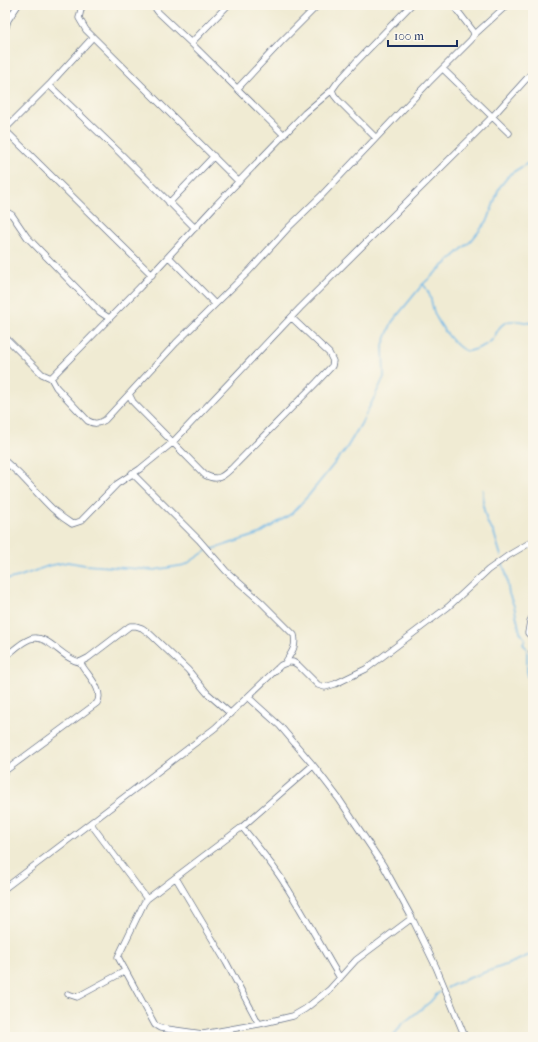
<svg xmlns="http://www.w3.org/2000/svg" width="538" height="1042" font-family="'IM FELL French Canon',serif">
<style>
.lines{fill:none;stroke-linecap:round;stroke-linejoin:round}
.stream{stroke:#71b8e8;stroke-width:1.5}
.minor-casing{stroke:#667187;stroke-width:7}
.minor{stroke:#fff;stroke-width:5.5}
</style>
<rect width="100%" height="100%" fill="#fbf7ec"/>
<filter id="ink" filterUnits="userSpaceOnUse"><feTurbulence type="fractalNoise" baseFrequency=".025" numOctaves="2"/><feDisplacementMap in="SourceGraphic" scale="8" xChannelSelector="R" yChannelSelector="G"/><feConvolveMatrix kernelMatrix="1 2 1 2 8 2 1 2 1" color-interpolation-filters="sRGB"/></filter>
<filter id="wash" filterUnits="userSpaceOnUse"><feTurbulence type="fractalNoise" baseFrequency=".012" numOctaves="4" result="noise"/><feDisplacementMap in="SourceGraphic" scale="16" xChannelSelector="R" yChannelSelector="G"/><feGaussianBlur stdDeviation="0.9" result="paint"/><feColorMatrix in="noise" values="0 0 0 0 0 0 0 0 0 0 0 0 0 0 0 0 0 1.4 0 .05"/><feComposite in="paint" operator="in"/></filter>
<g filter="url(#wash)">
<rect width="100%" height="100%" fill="#f0ebd3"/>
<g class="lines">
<!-- stream -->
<path class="stream" d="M423,284C431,293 431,302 434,312C438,323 458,353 470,351C477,349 487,345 492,340C497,334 498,325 507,322C514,319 523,322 531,323L533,321
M483,490V506L487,522L494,533L501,556
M210,550L259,534L291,514L309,495L346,449L361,424L373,400L384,377L383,345L392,322L423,284L471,241L488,220L499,188L510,174L533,160
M503,564L506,574L509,594L514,606L520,632L525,639L523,644L527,649V671L529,680L528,691L529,703L533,715
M5,580L18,577L48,566L68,562L85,565L154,570L185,565L206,551
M447,988C474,973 506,968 533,953
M393,1037L401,1025L430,1002L437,994L440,992"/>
</g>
</g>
<g filter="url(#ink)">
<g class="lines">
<!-- minor casing -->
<g class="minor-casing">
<path id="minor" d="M82,5L79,18L86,30L239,182
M153,5L158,12L191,43L284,135
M5,30L8,20L18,5
M5,30V43
M474,35L507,5
M191,43L228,5
M443,69L509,133
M49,85L119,152L195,228
M237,89L281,42L318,5
M5,129L49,85L93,37
M5,130L152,275
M376,138L338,100L334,95L332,90L337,83L355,63L411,5
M169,203L214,156
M5,211L12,215L27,237L100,312L109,318
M169,257L215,304
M5,337L42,374L51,378L56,387L88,421C94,424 98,424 105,420L176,343L249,271L289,227L322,195L429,82L471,40L474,35L473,31L453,5
M51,378L141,286L214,207L305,113L332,90
M129,394L133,402L205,475C219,482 223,476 233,467L317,382L332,366L333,361L329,353L292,318
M5,461C11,467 17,471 23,478C39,494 52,512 72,524L81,521L117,484L140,469L172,443L300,308L492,117L529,76
M132,473L199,540L226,571L261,602L294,635C297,647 291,653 285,663
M533,616L530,621L528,633L533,638
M532,652L533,649
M5,657C13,651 21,642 30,639C47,632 63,660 80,662L88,658L130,626H136L142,628L149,633L188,670L207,693L231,714
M248,697L280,726L313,765L339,799L383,865L412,918L436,967L465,1037
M313,765L242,827L147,899L144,903L118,957L155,1025L160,1028L203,1034L259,1024L293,1016L305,1009L329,990L356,960L412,918
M5,771L97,703C105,690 86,674 80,662
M91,824L147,899
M242,827C255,843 269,860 281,878C302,910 320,945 340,978
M176,878L226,962L259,1024
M5,888L215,728L281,665L289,662H293L298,665L318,685L325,687L335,684L366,669L448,607L488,570L509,555L533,541
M68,994L77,997L125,971"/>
</g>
<!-- minor -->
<use href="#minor" class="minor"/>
</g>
</g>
<!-- margin -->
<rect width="538" height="1042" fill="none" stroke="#fbf7ec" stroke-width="20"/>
<!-- scale -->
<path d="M388 40v6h69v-6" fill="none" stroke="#1b2f5e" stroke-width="2"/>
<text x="394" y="40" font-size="12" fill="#1b2f5e" stroke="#fbf7ec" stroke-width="3" paint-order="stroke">100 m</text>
</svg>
